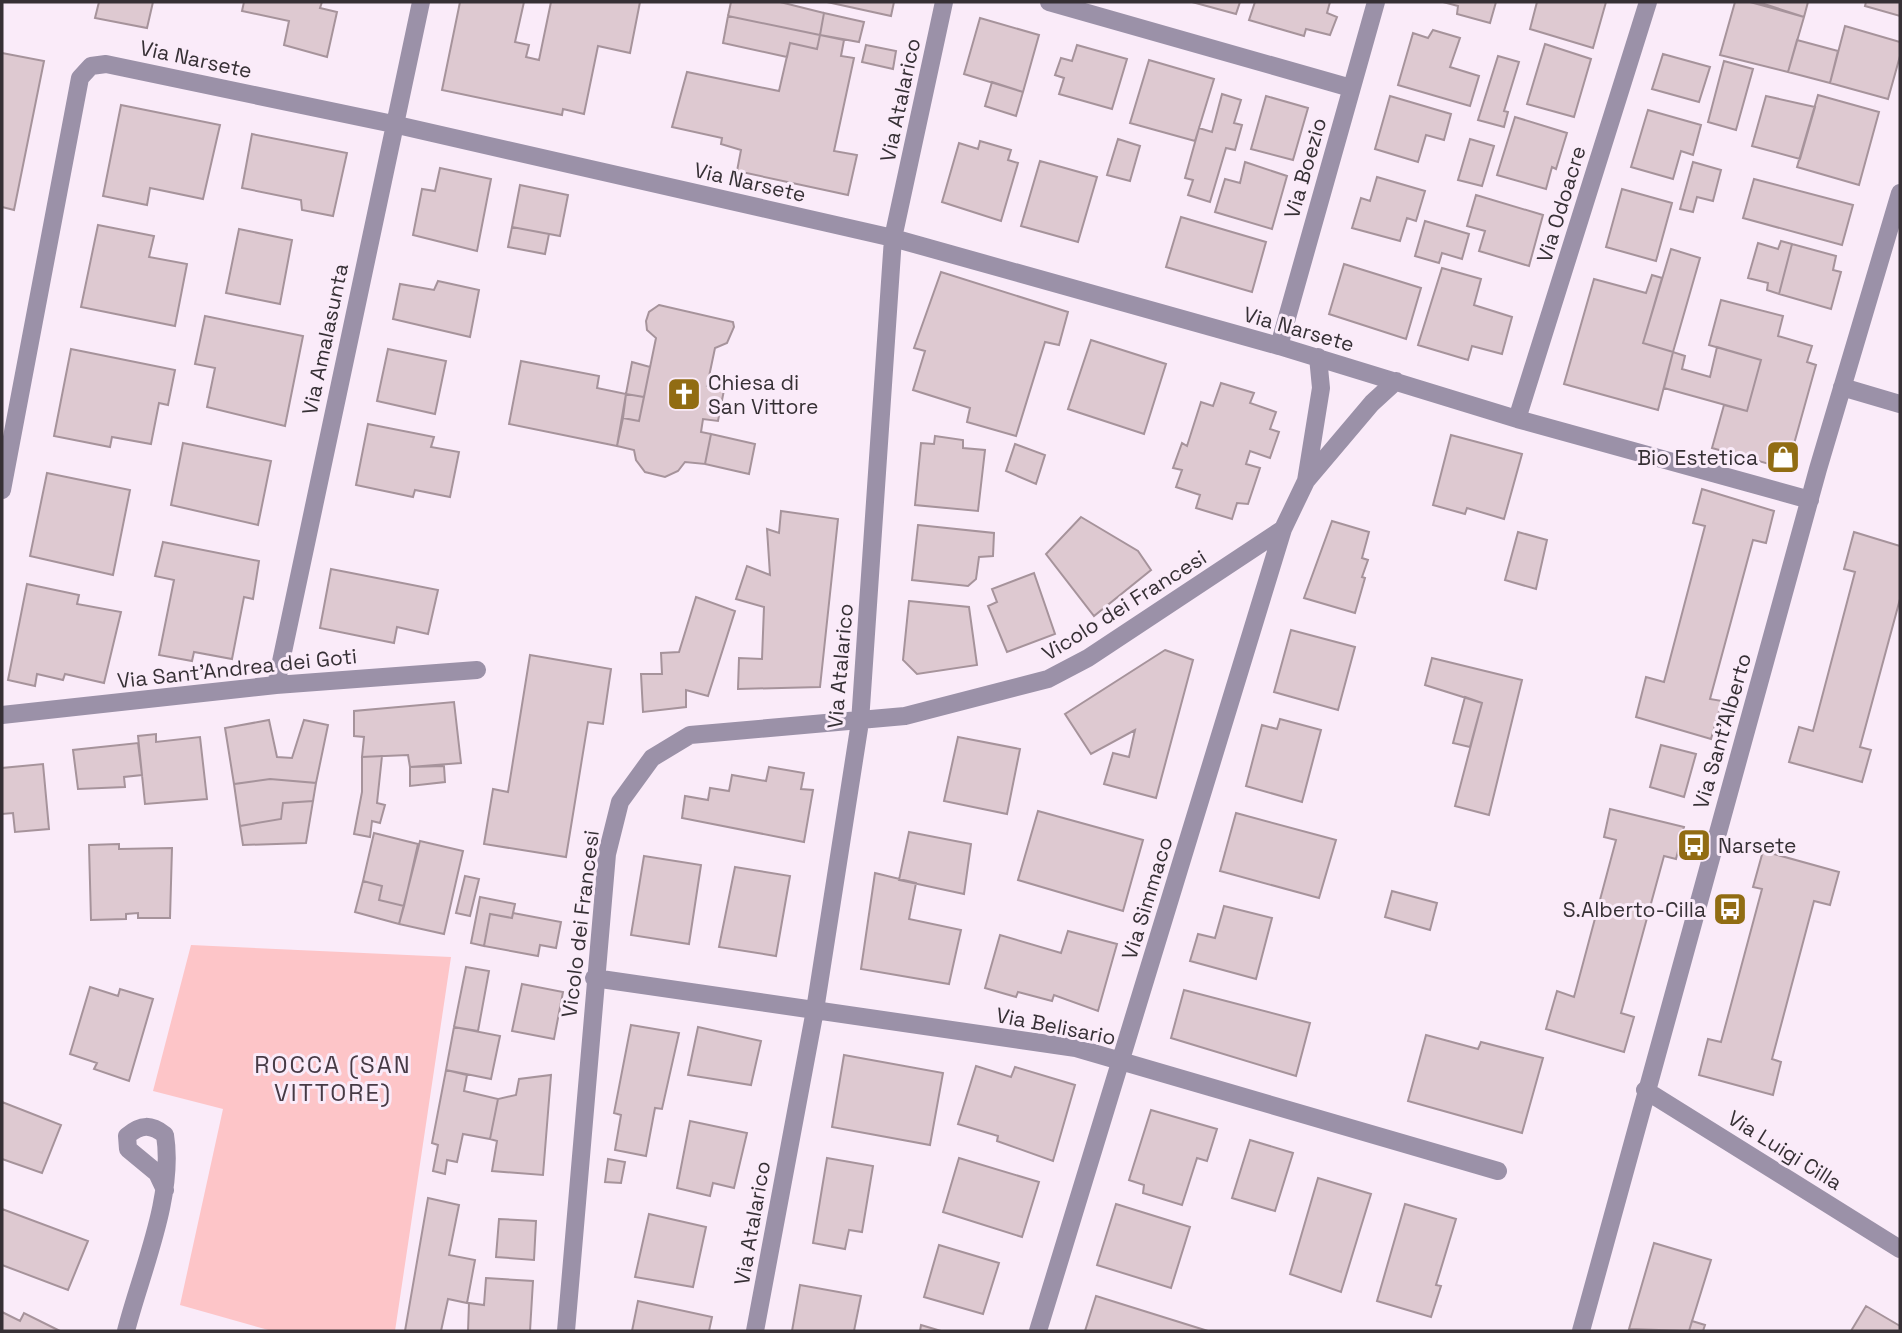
<svg xmlns="http://www.w3.org/2000/svg" width="1902" height="1333" font-family="'Space Grotesk',sans-serif">
<style>
.green{fill:#fdc5c8}
.building{fill:#dec9d1;stroke:#a6939b;stroke-width:2}
.lines{fill:none;stroke-linecap:round;stroke-linejoin:round}
.minor{stroke:#9b91a8;stroke-width:18}
.labels{text-anchor:middle;dominant-baseline:central;stroke-width:6;stroke-linejoin:round;paint-order:stroke}
.street-label{font-size:21px;fill:#363035;stroke:#faebf9}
.poi-label{font-size:21px;fill:#363035;stroke:#faebf9;text-anchor:start}
.quarter-label{font-size:24px;letter-spacing:2px;fill:#463a45;stroke:#faebf9}
</style>
<rect width="100%" height="100%" fill="#faebf9"/>
<!-- green -->
<path class="green" d="M191,945L451,957L395,1331H272L180,1305L223,1109L153,1091Z"/>
<!-- building -->
<path class="building" d="M99,2H153L147,28L95,18Z
M244,2H322L320,8L337,12L327,57L284,45L289,21L242,11Z
M460,2H524L515,42L529,45L526,57L539,60L551,2H640L630,53L598,46L584,114L563,109L562,115L442,90Z
M731,2H780L824,13L820,35L728,16Z
M827,2H894L891,16Z
M1192,2H1240L1236,14Z
M1255,2H1330L1327,13L1337,17L1330,35L1306,29L1304,36L1249,20Z
M1443,2H1496L1490,23L1457,14L1458,6Z
M1537,2H1606L1593,48L1530,29Z
M1735,2H1750L1804,17L1788,72L1720,55Z
M1758,2H1808L1804,17Z
M1866,2H1900V16L1865,6Z
M824,13L864,22L859,42L820,35Z
M728,16L820,35L817,49L790,43L787,57L723,43Z
M980,18L1039,35L1023,92L964,74Z
M1845,26L1900,42V56L1888,99L1830,83Z
M1433,30L1460,38L1450,67L1479,76L1470,106L1398,85L1413,33L1428,38Z
M820,35L844,40L841,56L854,58L834,151L857,155L848,195L737,171L741,150L721,144L722,138L672,127L687,72L779,91L790,43L817,49Z
M1797,40L1838,51L1830,83L1788,72Z
M1545,44L1591,59L1574,117L1527,104Z
M866,45L896,51L893,69L862,62Z
M1077,45L1127,59L1112,109L1059,94L1064,78L1055,75L1061,58L1072,61Z
M2,53L44,61L14,210L2,207Z
M1663,54L1710,67L1699,102L1652,89Z
M1498,56L1519,62L1504,111L1508,112L1504,127L1478,120Z
M1149,60L1214,79L1195,141L1130,123Z
M1724,61L1753,69L1736,130L1708,122Z
M992,82L1023,92L1016,116L985,106Z
M1222,94L1241,100L1234,123L1242,125L1235,150L1226,148L1210,202L1188,195L1193,180L1185,178L1199,128L1212,132Z
M1818,95L1879,112L1859,185L1797,167Z
M1266,96L1308,108L1293,160L1251,149Z
M1390,96L1451,114L1444,140L1426,135L1418,162L1375,149Z
M1766,96L1815,107L1800,159L1752,146Z
M121,105L220,125L203,199L150,188L147,205L103,196Z
M1648,110L1701,125L1693,155L1681,151L1673,179L1631,167Z
M1515,117L1567,133L1556,169L1552,167L1546,189L1497,175Z
M252,134L347,153L333,216L302,210L301,200L242,188Z
M1118,139L1140,146L1130,181L1107,175Z
M1470,139L1494,146L1482,186L1458,180Z
M980,141L1011,150L1008,160L1018,163L1001,221L942,202L959,143L978,149Z
M1040,161L1097,177L1078,242L1021,226Z
M1245,162L1287,176L1272,229L1215,212L1225,179L1240,183Z
M1693,162L1721,170L1713,201L1697,197L1693,212L1680,209Z
M440,168L491,179L477,251L413,235L422,189L435,191Z
M1377,177L1425,191L1416,221L1407,218L1400,241L1352,228L1361,198L1370,201Z
M1754,179L1853,205L1842,245L1743,218Z
M520,185L568,195L560,236L512,227Z
M1622,189L1672,203L1656,261L1606,247Z
M1476,195L1543,215L1529,266L1479,251L1485,231L1467,226Z
M1181,217L1266,242L1252,292L1166,267Z
M1425,221L1469,234L1462,259L1442,253L1439,263L1415,256Z
M98,225L154,236L149,257L187,264L175,326L81,307Z
M512,227L549,234L545,254L508,247Z
M239,229L292,240L280,304L226,293Z
M1781,241L1792,244L1779,294L1767,290L1768,283L1748,278L1758,243L1778,249Z
M1792,244L1836,256L1833,270L1841,272L1831,309L1779,294Z
M1671,249L1700,258L1673,352L1643,343Z
M1344,264L1421,288L1406,339L1329,314Z
M1442,268L1481,279L1474,305L1512,317L1502,354L1472,346L1468,360L1418,345Z
M941,272L1068,312L1059,345L1045,342L1016,436L967,422L970,408L913,390L925,351L914,348Z
M1652,275L1662,278L1643,343L1673,352L1658,410L1564,384L1594,279L1646,293Z
M438,281L479,290L470,337L393,319L400,284L434,290Z
M1721,300L1783,316L1778,336L1812,346L1807,362L1816,365L1787,469L1712,448L1724,405L1747,411L1761,360L1709,345Z
M659,305L733,322L734,327L727,343L715,348L707,386L724,390L718,421L703,419L701,432L711,434L705,464L685,462L678,471L665,477L645,472L636,460L634,450L617,446L623,418L639,421L656,338L647,330L646,321L649,312Z
M205,316L303,336L285,426L207,407L215,368L195,364Z
M1091,340L1166,364L1144,434L1068,409Z
M1717,347L1761,360L1747,411L1664,388L1673,352L1685,356L1682,369L1710,377Z
M71,349L175,370L168,405L159,403L151,444L112,437L110,447L54,436Z
M388,349L446,361L435,414L377,401Z
M521,361L599,376L597,388L626,394L617,446L509,424Z
M632,362L650,367L644,397L626,394Z
M1221,383L1254,393L1250,403L1276,412L1270,429L1279,432L1270,458L1250,451L1246,464L1260,468L1248,504L1237,503L1232,519L1196,508L1200,495L1176,487L1182,470L1173,468L1182,443L1187,446L1201,402L1213,406Z
M626,394L644,397L639,421L623,418Z
M368,424L434,437L431,447L459,452L450,497L415,490L413,497L356,485Z
M711,434L755,444L749,474L705,464Z
M1451,435L1522,454L1504,519L1467,508L1465,514L1433,505Z
M935,436L963,440V448L985,450L978,511L915,505L921,443L934,444Z
M183,443L271,461L258,525L171,505Z
M1015,444L1045,455L1036,484L1006,471Z
M47,473L130,490L113,575L30,556Z
M1702,489L1774,511L1766,543L1753,540L1710,699L1722,701L1711,739L1636,717L1646,677L1664,682L1705,526L1693,523Z
M781,511L838,519L820,687L738,689L739,658L762,659L764,607L736,599L747,566L770,575L767,529L779,533Z
M1081,517L1138,551L1151,570L1094,616L1046,554Z
M1332,521L1369,532L1362,558L1368,560L1362,577L1365,578L1355,613L1304,598Z
M918,525L994,533L993,556L979,557L976,579L968,586L912,580Z
M1518,532L1547,540L1536,589L1505,580Z
M1854,532L1900,546V599L1860,747L1871,750L1862,782L1789,762L1799,727L1813,731L1855,572L1844,569Z
M163,542L259,561L253,599L244,597L232,659L194,652L192,661L159,655L174,580L155,576Z
M331,569L438,590L428,634L397,627L394,643L320,628Z
M1034,573L1055,634L1007,652L988,606L997,602L992,589Z
M27,584L79,595L77,604L121,612L104,683L65,674L63,680L37,674L35,686L8,680Z
M696,597L735,611L708,696L686,690V707L643,712L641,674H662L661,653L679,652Z
M909,601L969,607L977,665L917,674L903,660Z
M1291,630L1355,647L1338,710L1274,692Z
M1165,650L1193,660L1156,798L1104,784L1113,753L1129,757L1135,730L1091,754L1065,714Z
M530,655L611,669L603,724L588,722L566,857L484,844L493,789L508,792Z
M1432,658L1522,680L1489,815L1455,806L1482,703L1425,685Z
M1465,697L1482,703L1470,747L1453,743Z
M454,702L461,763L410,767L408,755L362,757L364,737L354,736V711Z
M1280,719L1321,730L1302,802L1246,786L1262,725L1277,729Z
M269,720L277,757L292,758L304,720L328,725L316,783L270,779L234,784L225,728Z
M156,734V742L200,737L207,799L145,804L138,736Z
M958,737L1020,749L1007,814L944,801Z
M138,743L142,775L124,777L125,787L78,789L73,750Z
M1661,745L1696,754L1684,797L1650,787Z
M382,756L377,803L385,805L380,823L372,821L370,837L354,834L362,792V757Z
M43,764L49,829L15,832L13,813L2,814V768Z
M444,766L445,782L410,786V767Z
M769,767L804,773L801,789L813,790L804,842L682,818L685,796L708,800L710,788L729,791L732,775L766,781Z
M270,779L316,783L313,801L283,803L281,819L240,826L234,784Z
M313,801L306,843L243,845L240,826L281,819L283,803Z
M1610,809L1684,827L1676,859L1664,856L1621,1013L1634,1017L1624,1052L1546,1029L1557,991L1574,997L1616,840L1604,837Z
M1038,811L1143,840L1123,911L1018,880Z
M1236,813L1336,840L1319,898L1220,871Z
M909,832L971,844L964,894L899,880Z
M374,833L418,844L404,906L379,900L382,886L363,881Z
M420,841L463,851L444,934L399,924Z
M119,844V849L172,848L170,918H138V913L126,914V919L91,920L89,845Z
M1763,851L1839,872L1830,905L1814,901L1772,1059L1781,1062L1773,1095L1699,1075L1708,1039L1721,1042L1762,889L1753,887Z
M644,856L701,865L689,944L631,935Z
M735,867L790,876L776,956L719,947Z
M875,873L916,883L909,919L961,930L949,984L861,969Z
M465,876L479,879L470,916L456,913Z
M363,881L382,886L379,900L404,906L399,924L355,912Z
M1392,891L1437,903L1430,930L1385,917Z
M480,897L515,904L512,918L490,914L484,946L471,943Z
M1224,906L1272,918L1256,979L1190,961L1198,934L1215,938Z
M513,913L561,922L556,948L540,945L538,956L484,946L490,914L512,918Z
M1068,931L1117,944L1098,1011L1054,995L1052,1001L1018,992L1016,997L985,988L1000,935L1061,953Z
M466,967L489,971L478,1031L454,1027Z
M522,984L563,992L554,1039L512,1031Z
M90,987L118,996L120,989L153,999L129,1081L94,1069L97,1063L70,1054Z
M1184,990L1310,1023L1296,1076L1171,1038Z
M631,1025L679,1033L662,1109L655,1108L646,1156L615,1150L621,1115L614,1113Z
M454,1027L500,1036L491,1079L446,1070Z
M698,1027L761,1041L751,1085L688,1075Z
M1426,1035L1478,1049L1481,1042L1543,1058L1522,1133L1408,1101Z
M844,1055L943,1073L930,1145L832,1127Z
M976,1066L1011,1077L1015,1067L1075,1085L1053,1161L997,1141L998,1136L958,1124Z
M446,1070L467,1075L464,1091L498,1099L490,1139L463,1134L457,1162L447,1160L445,1174L433,1171L438,1145L432,1143Z
M551,1075L543,1175L492,1171L497,1141L490,1139L498,1099L516,1095L519,1079Z
M2,1102L61,1125L42,1173L2,1159Z
M1151,1110L1217,1129L1207,1161L1197,1158L1182,1205L1143,1193L1144,1185L1129,1180Z
M690,1121L747,1133L734,1188L713,1183L710,1196L677,1188Z
M1250,1140L1293,1153L1275,1211L1232,1198Z
M827,1158L873,1166L862,1232L849,1230L845,1249L813,1243Z
M959,1158L1039,1182L1022,1237L943,1212Z
M608,1159L625,1162L621,1183L605,1182Z
M1318,1178L1371,1194L1341,1292L1290,1274Z
M428,1198L459,1205L449,1255L475,1260L467,1303L448,1299L441,1331H405Z
M1116,1204L1190,1227L1171,1288L1097,1265Z
M1405,1204L1456,1219L1436,1285L1441,1286L1431,1317L1377,1301Z
M2,1209L88,1241L68,1290L2,1265Z
M649,1214L706,1227L693,1287L635,1277Z
M499,1219L536,1221L534,1260L496,1257Z
M1654,1243L1711,1260L1689,1331L1629,1329Z
M939,1245L999,1263L983,1314L924,1297Z
M486,1278L533,1281L530,1331H468L469,1303L484,1305Z
M800,1285L861,1296L854,1331H792Z
M1096,1296L1208,1331H1085Z
M638,1301L712,1317L709,1331H632Z
M1866,1306L1900,1326V1331H1851Z
M2,1312L20,1321L24,1313L60,1331H2Z
M1692,1321L1705,1325L1703,1331H1689Z
M921,1325L941,1331H920Z"/>
<g class="lines">
<!-- minor -->
<path class="minor" d="M1049,2L1351,88
M1279,346L1376,2
M1842,387L1900,404
M1517,419L1648,2
M1306,481L1372,403L1396,381
M2,490L80,78L91,66L106,64L393,124L893,238L1279,346L1517,419L1810,500
M276,685L421,2
M2,715L276,685L477,670
M594,978L1076,1048L1498,1171
M1645,1090L1900,1249
M126,1331C141,1272 175,1196 165,1135C151,1124 141,1124 127,1136L128,1149L157,1173L165,1190
M566,1331L607,854L620,802L652,758L690,735L905,716L1048,679L1088,658L1283,529
M755,1331L815,1010L860,722L893,238L944,2
M1038,1331L1283,529L1306,481L1321,388L1318,357
M1581,1331L1818,469L1900,193"/>
</g>
<!-- icons -->
<defs>
<g id="church-square" transform="scale(1.75)"><rect x="-9" y="-9" width="18" height="18" rx="4" fill="#916c13" stroke="#faebf9"/><path d="M-1.2-6h2.4v3.5h3.3v2.4h-3.3V6h-2.4V-.1h-3.3v-2.4h3.3Z" fill="#fff"/></g>
<g id="shop-square" transform="scale(1.75)"><rect x="-9" y="-9" width="18" height="18" rx="4" fill="#916c13" stroke="#faebf9"/><path d="M-5-2.5h2.3a2.7 3.5 0 0 1 5.4 0H5L5.5 6h-11ZM-1.5-2.5h3a1.5 2.3 0 0 0-3 0Z" fill="#fff"/></g>
<g id="bus-square" transform="scale(1.75)"><rect x="-9" y="-9" width="18" height="18" rx="4" fill="#916c13" stroke="#faebf9"/><path d="M-5-6H5V4H4V6H2V4H-2V6H-4V4H-5ZM-3.5-4V0h7V-4ZM-3.5 1.2v1.5H-2V1.2ZM2 1.2v1.5H3.5V1.2Z" fill="#fff"/></g>
</defs>
<g fill-rule="evenodd">
<use href="#church-square" x="684" y="394"/>
<use href="#shop-square" x="1783" y="457"/>
<use href="#bus-square" x="1694" y="845"/>
<use href="#bus-square" x="1730" y="909"/>
</g>
<g class="labels">
<!-- street labels -->
<g class="street-label">
<text transform="translate(196 59) rotate(12)">Via Narsete</text>
<text transform="translate(900 100) rotate(-78)">Via Atalarico</text>
<text transform="translate(1305 168) rotate(-74)">Via Boezio</text>
<text transform="translate(750 182) rotate(13)">Via Narsete</text>
<text transform="translate(1561 204) rotate(-73)">Via Odoacre</text>
<text transform="translate(1299 329) rotate(16)">Via Narsete</text>
<text transform="translate(325 339) rotate(-78)">Via Amalasunta</text>
<text transform="translate(1124 605) rotate(-32)">Vicolo dei Francesi</text>
<text transform="translate(840 666) rotate(-85)">Via Atalarico</text>
<text transform="translate(237 668) rotate(-6)">Via Sant'Andrea dei Goti</text>
<text transform="translate(1722 731) rotate(-74)">Via Sant'Alberto</text>
<text transform="translate(1147 898) rotate(-73)">Via Simmaco</text>
<text transform="translate(580 924) rotate(-83)">Vicolo dei Francesi</text>
<text transform="translate(1056 1026) rotate(11)">Via Belisario</text>
<text transform="translate(1785 1150) rotate(32)">Via Luigi Cilla</text>
<text transform="translate(752 1223) rotate(-80)">Via Atalarico</text>
</g>
<!-- poi labels -->
<g class="poi-label">
<text x="708" y="382">Chiesa di<tspan x="708" dy="24">San Vittore</tspan></text>
<text x="1758" y="457" text-anchor="end">Bio Estetica</text>
<text x="1718" y="845">Narsete</text>
<text x="1706" y="909" text-anchor="end">S.Alberto-Cilla</text>
</g>
<!-- quarter labels -->
<g class="quarter-label">
<text x="333" y="1064">ROCCA (SAN<tspan x="333" dy="28">VITTORE)</tspan></text>
</g>
</g>
<!-- border -->
<rect width="1902" height="1333" fill="none" stroke="#363035" stroke-width="7"/>
</svg>
